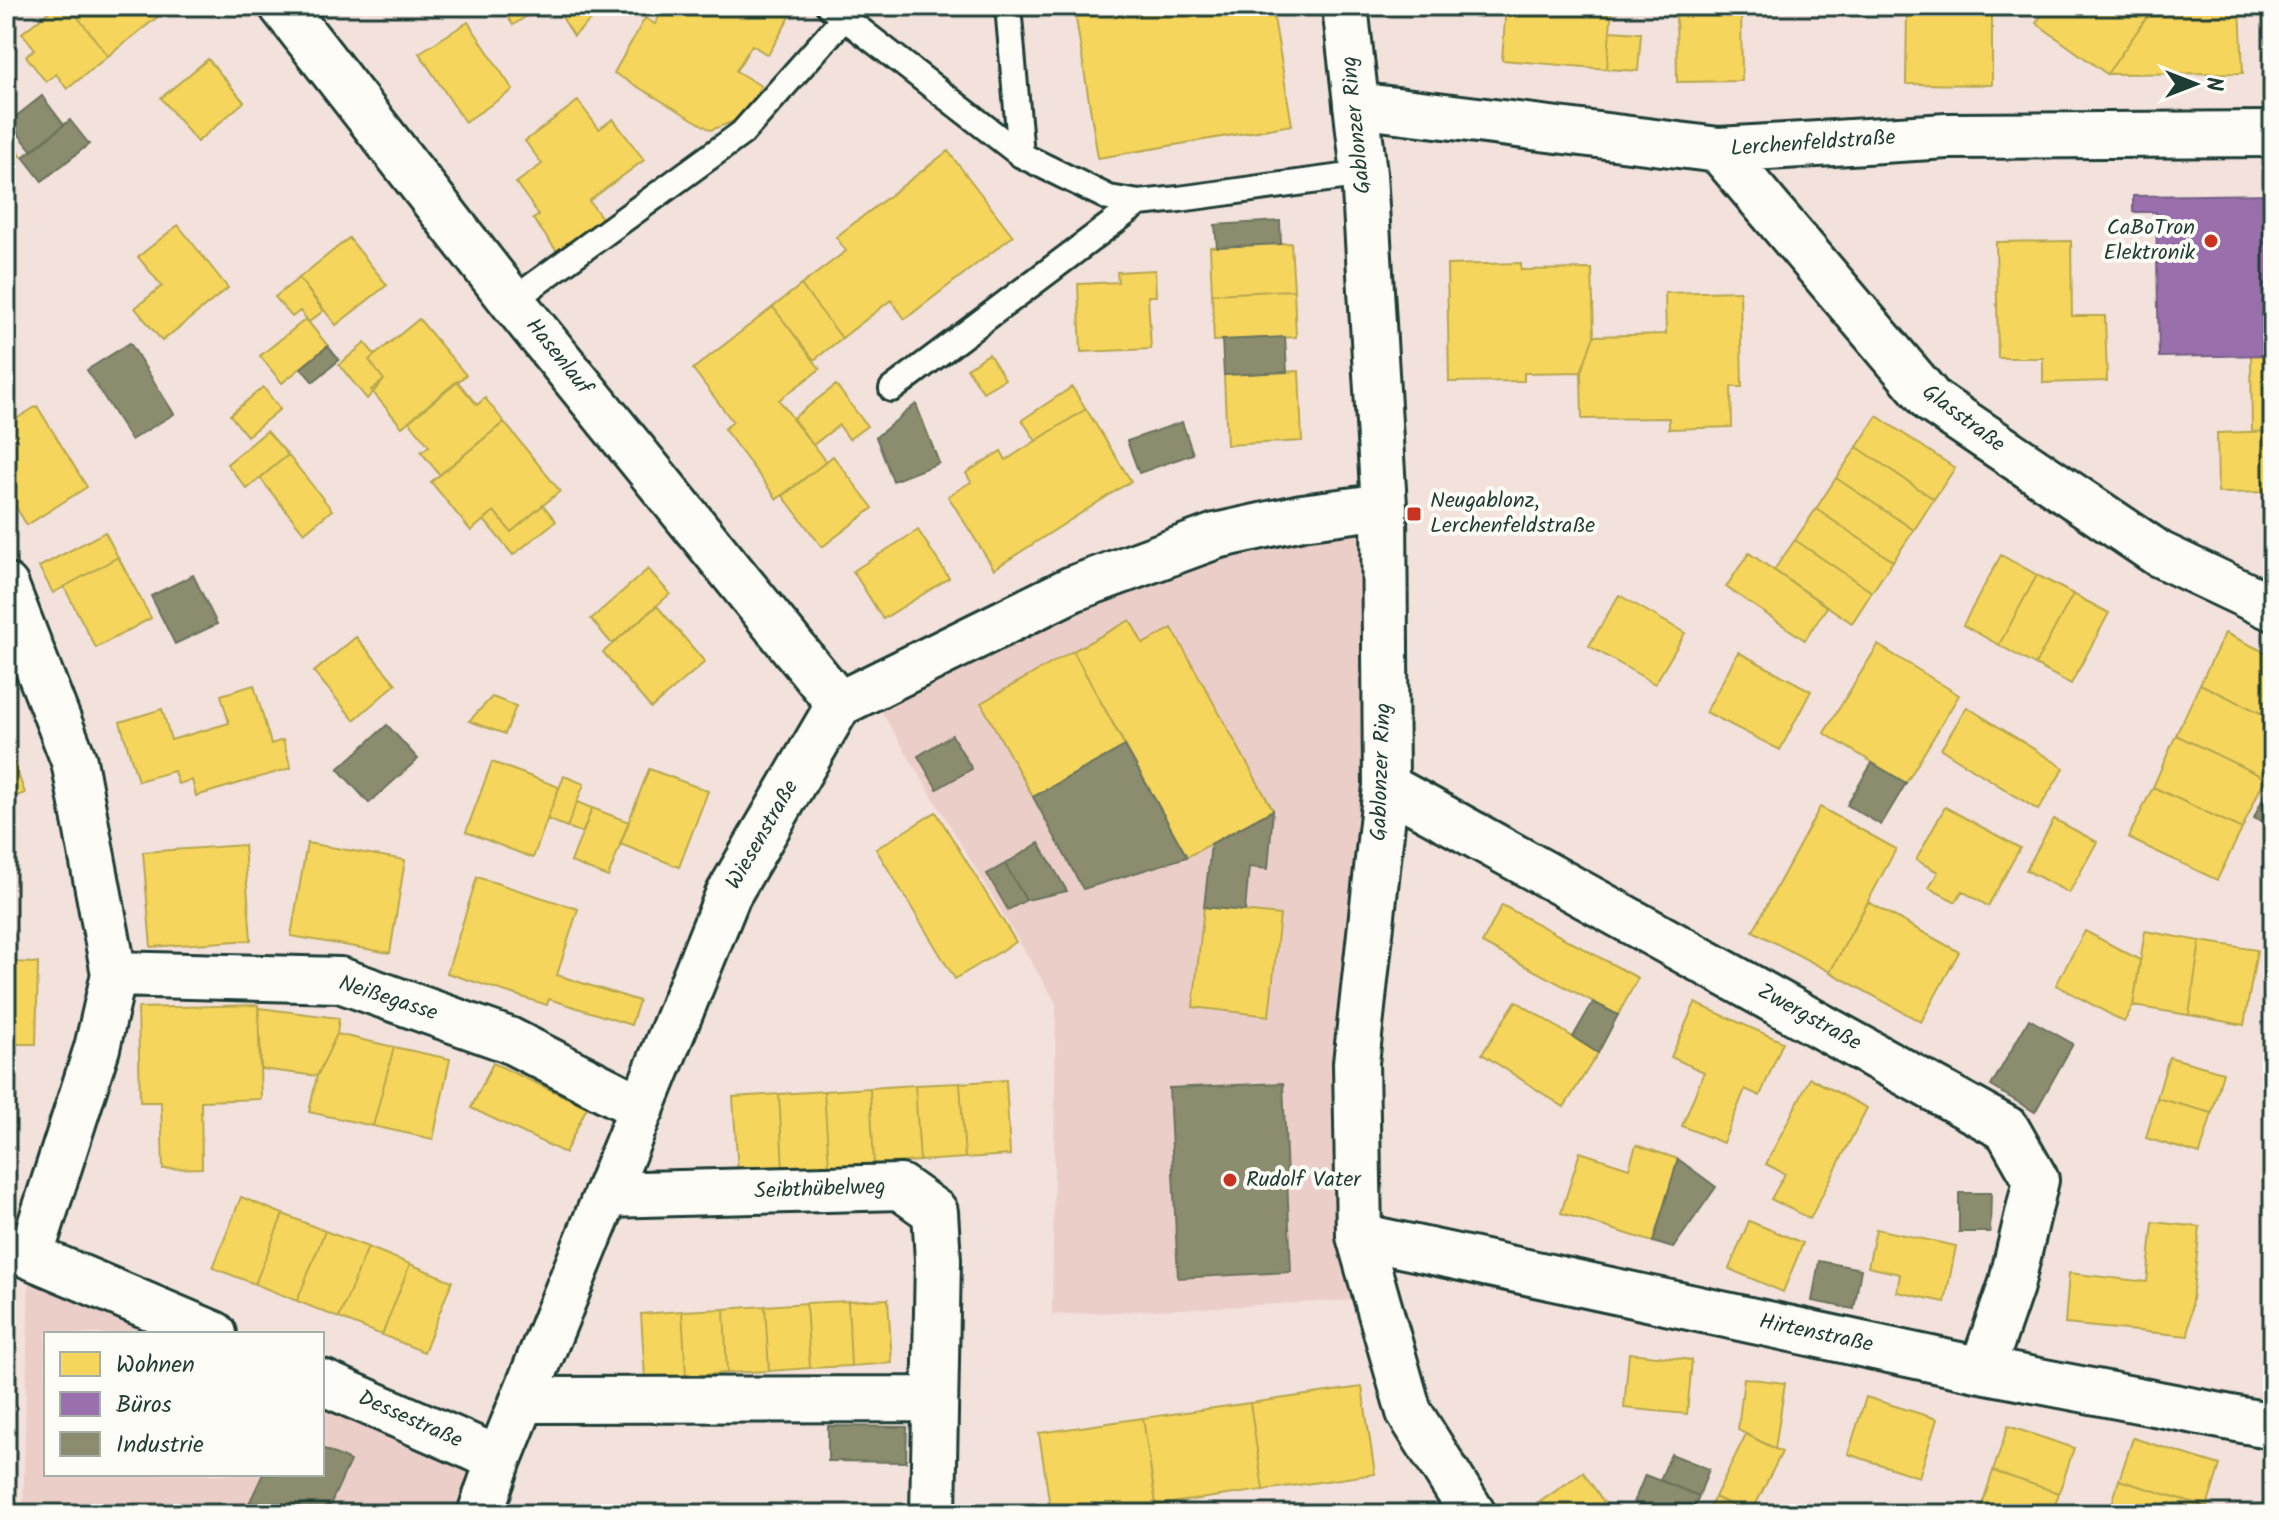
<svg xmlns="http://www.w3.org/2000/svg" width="2279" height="1520" font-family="Kalam,sans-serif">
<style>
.built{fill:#eccec9}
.homes{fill:#f6d55c;stroke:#b6a750;stroke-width:2}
.offices{fill:#9970ab;stroke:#746187;stroke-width:2}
.industry{fill:#8c8c6e;stroke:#6b745d;stroke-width:2}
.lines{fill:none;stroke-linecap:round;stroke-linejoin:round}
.service-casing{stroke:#1f3d34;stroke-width:30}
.minor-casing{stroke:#1f3d34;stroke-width:50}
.service{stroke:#fdfcf7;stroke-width:24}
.minor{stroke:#fdfcf7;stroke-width:44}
.poi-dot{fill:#c8321e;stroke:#fdfcf7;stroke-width:3}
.labels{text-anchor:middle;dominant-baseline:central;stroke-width:8;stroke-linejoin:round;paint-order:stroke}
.street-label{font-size:22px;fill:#1f3d34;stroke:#fdfcf7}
.poi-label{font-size:22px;fill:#1f3d34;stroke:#fdfcf7;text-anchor:start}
</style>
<rect width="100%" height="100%" fill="#f3e1dc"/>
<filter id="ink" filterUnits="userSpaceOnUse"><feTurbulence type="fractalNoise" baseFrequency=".0125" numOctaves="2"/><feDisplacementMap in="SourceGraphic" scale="16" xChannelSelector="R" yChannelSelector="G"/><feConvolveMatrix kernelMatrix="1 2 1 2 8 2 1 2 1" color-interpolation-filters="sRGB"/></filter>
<g filter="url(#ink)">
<!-- built -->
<path class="built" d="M1366,528L1361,1300L1052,1315L1056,1003L877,704L1140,570Z
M29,1270L173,1334H46V1474H322V1400L478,1469L463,1514H23Z"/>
<!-- homes -->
<path class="homes" d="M56,6H69L108,56L67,89L56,74L46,82L26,56L35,49L22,33Z
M161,6L165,11L108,56L70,7Z
M501,6H542L513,25Z
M555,6H605L574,36Z
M665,6H796L768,55L752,45L736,71L761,86L742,118L711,130L614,73L645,18L655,24Z
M1074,6H1272L1292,125L1098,158Z
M1506,6H1612L1607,69L1502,60Z
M1676,6H1741L1742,81L1677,82Z
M1907,6H1992V85L1906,84Z
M2048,6H2155L2107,74L2036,23Z
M2155,6H2240L2243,73L2107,74Z
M468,22L513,90L465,122L419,53Z
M1610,31L1641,33L1638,71L1607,69Z
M208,59L244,102L197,142L161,98Z
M578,101L599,129L613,119L644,160L589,201L602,218L557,251L533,219L539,215L516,183L542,164L525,141Z
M6,136L21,155L10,164L6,159Z
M948,151L1013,236L905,319L891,300L842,338L801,285L846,251L836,237Z
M178,225L228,288L162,341L135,308L162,286L138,257Z
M349,238L387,285L336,325L299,278Z
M2071,241L2072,316H2105L2107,381L2043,383V358H1998L1996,242Z
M1291,243L1294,290L1212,294L1210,247Z
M1521,263V270L1592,269L1594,336L1581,372L1524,373V381L1449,382L1447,265Z
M1155,270L1156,296H1148L1151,349L1081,352L1078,284L1118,282L1117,272Z
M299,278L323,311L309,322L300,311L292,317L275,297Z
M801,285L842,338L814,360L773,307Z
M1294,290L1296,337L1214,341L1212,294Z
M1740,291L1742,387H1731L1732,427L1669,429V418L1582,419L1581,372L1594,336L1666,334L1665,293Z
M773,307L820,369L779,400L826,462L777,499L724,429L733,422L693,369Z
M306,319L328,346L282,383L260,356Z
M419,319L466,375L402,427L371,390L384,380L369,360Z
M365,343L375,355L369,360L384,380L367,399L339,365Z
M989,354L1005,379L983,392L967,368Z
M2251,355H2273V431L2252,432Z
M1299,371L1302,441L1227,445L1224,375Z
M457,381L477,405L485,398L504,422L440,475L421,452L429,446L409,421Z
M836,385L867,426L849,439L839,425L813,445L792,419Z
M263,387L280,409L247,436L230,415Z
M1072,387L1086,409L1036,441L1022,420Z
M37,406L87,487L27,525L6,491V425Z
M1086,409L1131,481L994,569L948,496L971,482L966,473L1001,451L1006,460Z
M1877,416L1955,468L1934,499L1857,447Z
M504,422L560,491L511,532L494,511L471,531L431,482Z
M267,431L288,455L247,489L227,464Z
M2273,431V492L2218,493L2217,433Z
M1857,447L1934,499L1914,530L1836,478Z
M288,455L332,510L304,533L260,478Z
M833,456L873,508L822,547L783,496Z
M1836,478L1914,530L1893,561L1816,509Z
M543,505L556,521L513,555L484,520L494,511L511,532Z
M1816,509L1893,561L1872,592L1795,540Z
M918,530L949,578L883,619L853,571Z
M105,532L118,557L53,593L39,567Z
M1795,540L1872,592L1852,623L1774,570Z
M1749,553L1827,607L1805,640L1726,587Z
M2001,555L2037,575L1999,645L1963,625Z
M118,557L151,618L96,648L64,587Z
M648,569L670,594L612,644L591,619Z
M2037,575L2073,594L2035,665L1999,645Z
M2073,594L2109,613L2071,684L2035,665Z
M1619,595L1685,633L1655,684L1589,646Z
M657,606L705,662L651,708L603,652Z
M1130,620L1143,644L1172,628L1273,810L1187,857L1073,651Z
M2225,633L2273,656V719L2200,684Z
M356,637L396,684L354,720L314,672Z
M1878,645L1959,695L1906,783L1824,733Z
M1073,651L1125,746L1033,797L981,703Z
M1738,652L1811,691L1780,750L1706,712Z
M2200,684L2273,719V762L2265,778L2176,735Z
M254,685L271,744L283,740L291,768L196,796L192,780L178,784L174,771L138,781L120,722L162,709L171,740L229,723L221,695Z
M492,697L516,706L505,734L469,721Z
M1967,707L2064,768L2038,810L1941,749Z
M2176,735L2265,778L2242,829L2153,787Z
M6,742L25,793L6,800Z
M492,762L559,787L533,858L466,832Z
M649,769L708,791L679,867L620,844Z
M564,776L584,784L567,827L547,819Z
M2153,787L2242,829L2217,880L2128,838Z
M577,802L592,808L583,833L567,827Z
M1820,807L1896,849L1830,972L1753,931Z
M1945,807L2020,848L1988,906L1962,891L1956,902L1929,888L1938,872L1916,860Z
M592,808L629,822L608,877L571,862Z
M936,812L1016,942L955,979L876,849Z
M2054,819L2097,842L2069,893L2026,870Z
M307,843L405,860L390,953L291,936Z
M244,845L251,940L151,947L143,852Z
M477,877L578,909L557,975L639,1001L631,1025L549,999L547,1005L447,973Z
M1868,902L1959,952L1921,1022L1830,972Z
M1502,905L1638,978L1618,1015L1482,943Z
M1204,907L1280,915L1269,1016L1193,1007Z
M2085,931L2140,960L2133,1006L2124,1022L2056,985Z
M2145,931L2200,941L2189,1015L2133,1006Z
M2200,941L2257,950L2244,1025L2189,1015Z
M6,962L38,963L36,1044H6Z
M1516,1001L1598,1053L1564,1107L1482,1054Z
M1695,1003L1783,1042L1760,1096L1745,1089L1723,1143L1682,1126L1704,1072L1671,1057Z
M258,1005L261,1099L201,1101L202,1168L163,1169L161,1102H140L138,1008Z
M259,1008L339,1018L337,1034L317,1076L261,1069Z
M337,1034L394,1047L373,1126L309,1112L317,1076Z
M394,1047L450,1059L433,1139L373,1126Z
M2169,1057L2223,1072L2212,1113L2157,1098Z
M493,1063L587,1107L565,1153L471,1108Z
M1810,1078L1867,1108L1810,1219L1771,1199L1785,1174L1766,1164Z
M1006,1080L1010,1155L965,1158L960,1083Z
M960,1083L965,1158L920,1161L915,1085Z
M915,1085L920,1161L874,1164L870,1088Z
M870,1088L874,1164L829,1166L824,1091Z
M824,1091L829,1166L783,1169L779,1094Z
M779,1094L783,1169L738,1172L733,1097Z
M2157,1098L2212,1113L2200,1154L2146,1138Z
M1636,1145L1678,1159L1653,1242L1561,1213L1580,1152L1629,1168Z
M241,1197L283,1214L255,1284L213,1268Z
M283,1214L325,1231L297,1301L255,1284Z
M1749,1221L1803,1243L1783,1292L1729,1269Z
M2153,1222L2200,1227L2188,1336L2065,1324L2069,1273L2147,1282Z
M1876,1229L1956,1246L1945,1302L1897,1292L1900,1274L1868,1267Z
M325,1231L368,1247L339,1318L297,1301Z
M368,1247L410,1264L382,1335L339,1318Z
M410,1264L452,1281L424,1352L382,1335Z
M888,1299L892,1363L851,1366L848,1301Z
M848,1301L851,1366L810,1368L806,1303Z
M806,1303L810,1368L769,1371L765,1306Z
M765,1306L769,1371L727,1373L724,1309Z
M724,1309L727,1373L686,1376L682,1311Z
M682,1311L686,1376L645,1378L641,1314Z
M1629,1353L1692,1360L1687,1414L1624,1408Z
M1744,1378L1785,1383L1775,1449L1738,1430Z
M1362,1387L1375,1474L1263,1490L1250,1403Z
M1866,1397L1937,1419L1919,1477L1848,1454Z
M1250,1403L1263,1490L1156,1505L1143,1418Z
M1143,1418L1156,1505L1092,1514H1051L1039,1433Z
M2008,1426L2074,1448L2059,1493L1993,1471Z
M1746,1434L1782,1452L1751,1514L1715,1497Z
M2133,1438L2220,1465L2207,1507L2119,1480Z
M1993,1471L2059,1493L2052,1514H1979Z
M1583,1472L1612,1514H1540L1534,1506Z
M2119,1480L2207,1507L2205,1514H2109Z
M1715,1497L1748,1514H1706Z"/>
<!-- offices -->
<path class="offices" d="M2273,194V355L2159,357L2156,212H2133V196Z"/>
<!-- industry -->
<path class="industry" d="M42,96L64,125L32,151L9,122Z
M70,120L89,144L42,181L23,157Z
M1280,221L1281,244L1217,247L1215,225Z
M1285,337L1287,372L1224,375L1222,340Z
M130,343L174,414L131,440L87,370Z
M328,346L339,360L313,382L301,368Z
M916,404L939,463L893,481L876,437Z
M1182,422L1193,454L1139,473L1127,441Z
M193,575L217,624L175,644L151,596Z
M387,725L418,759L369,803L338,769Z
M952,735L972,769L937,789L918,756Z
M1125,746L1187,857L1083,889L1033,797Z
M1872,763L1906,783L1881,825L1847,805Z
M2268,787L2273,789V827L2254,818Z
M1273,810L1268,869L1249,867L1245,911L1204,907L1211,844Z
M1039,843L1067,891L1026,900L1005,864Z
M1005,864L1026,900L1008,910L987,874Z
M1593,1002L1618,1015L1598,1053L1573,1037Z
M2029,1019L2073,1044L2035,1112L1991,1086Z
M1283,1083L1291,1272L1178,1278L1169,1088Z
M1678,1159L1716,1187L1673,1248L1653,1242Z
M1959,1193H1991L1990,1232H1959Z
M1819,1261L1861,1269L1854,1309L1812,1301Z
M828,1426L907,1427L906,1462L828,1461Z
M322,1448L350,1461L326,1514H244L263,1474H322Z
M1671,1454L1709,1469L1699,1496L1660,1480Z
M1645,1475L1699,1496L1692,1514H1664L1634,1502Z
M830,1511H908V1514H830Z"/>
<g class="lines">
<!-- service casing -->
<g class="service-casing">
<path id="service" d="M829,6L1021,155L1109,198L1139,203L1179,199L1364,174
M1008,6L1021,155
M512,301L742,133L845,17
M892,389L1139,203"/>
</g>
<!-- minor casing -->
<g class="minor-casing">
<path id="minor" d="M282,6L512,301L839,704
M1345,6L1364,174L1384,506L1386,786L1356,1063L1359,1236L1409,1412L1473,1514
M1356,105L1719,150L1947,136L2273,134
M1719,150L1932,401L2159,554L2273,608
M6,586L74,761L114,974L97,1048L31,1254
M1386,786L2007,1129L2036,1180L2011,1286L1982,1370
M114,974L340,980L509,1040L642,1108
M606,1195L900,1187L935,1212L938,1260L933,1514
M1359,1236L1982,1370L2273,1426
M6,1246L214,1334
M322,1382L499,1459
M524,1400L934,1399
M480,1514L499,1459L728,895L839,704L1072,589L1216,536L1302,517L1384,506"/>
</g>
<!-- service -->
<use href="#service" class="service"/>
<!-- minor -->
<use href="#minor" class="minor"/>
</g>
</g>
<!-- markers -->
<g class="poi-dot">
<circle cx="2211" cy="241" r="8"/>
<rect x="1406" y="506" width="16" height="16" rx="4"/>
<circle cx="1230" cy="1180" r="8"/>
</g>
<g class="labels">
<!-- street labels -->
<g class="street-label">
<text transform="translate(1357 125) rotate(-96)">Gablonzer Ring</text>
<text transform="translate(1813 144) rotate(-4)">Lerchenfeldstraße</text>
<text transform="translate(558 357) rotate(51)">Hasenlauf</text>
<text transform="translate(1963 419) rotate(37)">Glasstraße</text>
<text transform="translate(1382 772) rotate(-88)">Gablonzer Ring</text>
<text transform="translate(763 835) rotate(-60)">Wiesenstraße</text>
<text transform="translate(388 999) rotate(18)">Neißegasse</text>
<text transform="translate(1809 1018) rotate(29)">Zwergstraße</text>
<text transform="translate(820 1190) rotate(-2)">Seibthübelweg</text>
<text transform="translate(1816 1334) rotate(12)">Hirtenstraße</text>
<text transform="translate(410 1420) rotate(24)">Dessestraße</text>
</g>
<!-- poi labels -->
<g class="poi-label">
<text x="2195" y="228" text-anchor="end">CaBoTron<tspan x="2195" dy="25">Elektronik</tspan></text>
<text x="1430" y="501">Neugablonz,<tspan x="1430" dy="25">Lerchenfeldstraße</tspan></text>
<text x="1246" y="1180">Rudolf Vater</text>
</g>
</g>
<!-- margin -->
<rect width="2279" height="1520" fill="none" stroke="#fdfcf7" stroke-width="32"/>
<rect x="16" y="16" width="2247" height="1488" fill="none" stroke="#1f3d34" stroke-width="3" filter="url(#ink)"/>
<!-- legend -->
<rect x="44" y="1332" width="280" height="144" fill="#fdfcf7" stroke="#a4b0a9" stroke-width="2"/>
<rect x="60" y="1352" width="40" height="24" fill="#f6d55c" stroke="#a4b0a9" stroke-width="2"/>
<text x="116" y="1372" font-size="24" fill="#1f3d34">Wohnen</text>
<rect x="60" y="1392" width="40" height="24" fill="#9970ab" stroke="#a4b0a9" stroke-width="2"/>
<text x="116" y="1412" font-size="24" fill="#1f3d34">Büros</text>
<rect x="60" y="1432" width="40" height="24" fill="#8c8c6e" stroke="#a4b0a9" stroke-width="2"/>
<text x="116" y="1452" font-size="24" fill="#1f3d34">Industrie</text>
<!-- north arrow -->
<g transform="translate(2195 84) rotate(90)" stroke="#fdfcf7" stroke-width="6" paint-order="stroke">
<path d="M0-6L14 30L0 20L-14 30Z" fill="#1f3d34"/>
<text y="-12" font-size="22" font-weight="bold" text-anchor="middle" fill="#1f3d34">N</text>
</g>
</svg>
